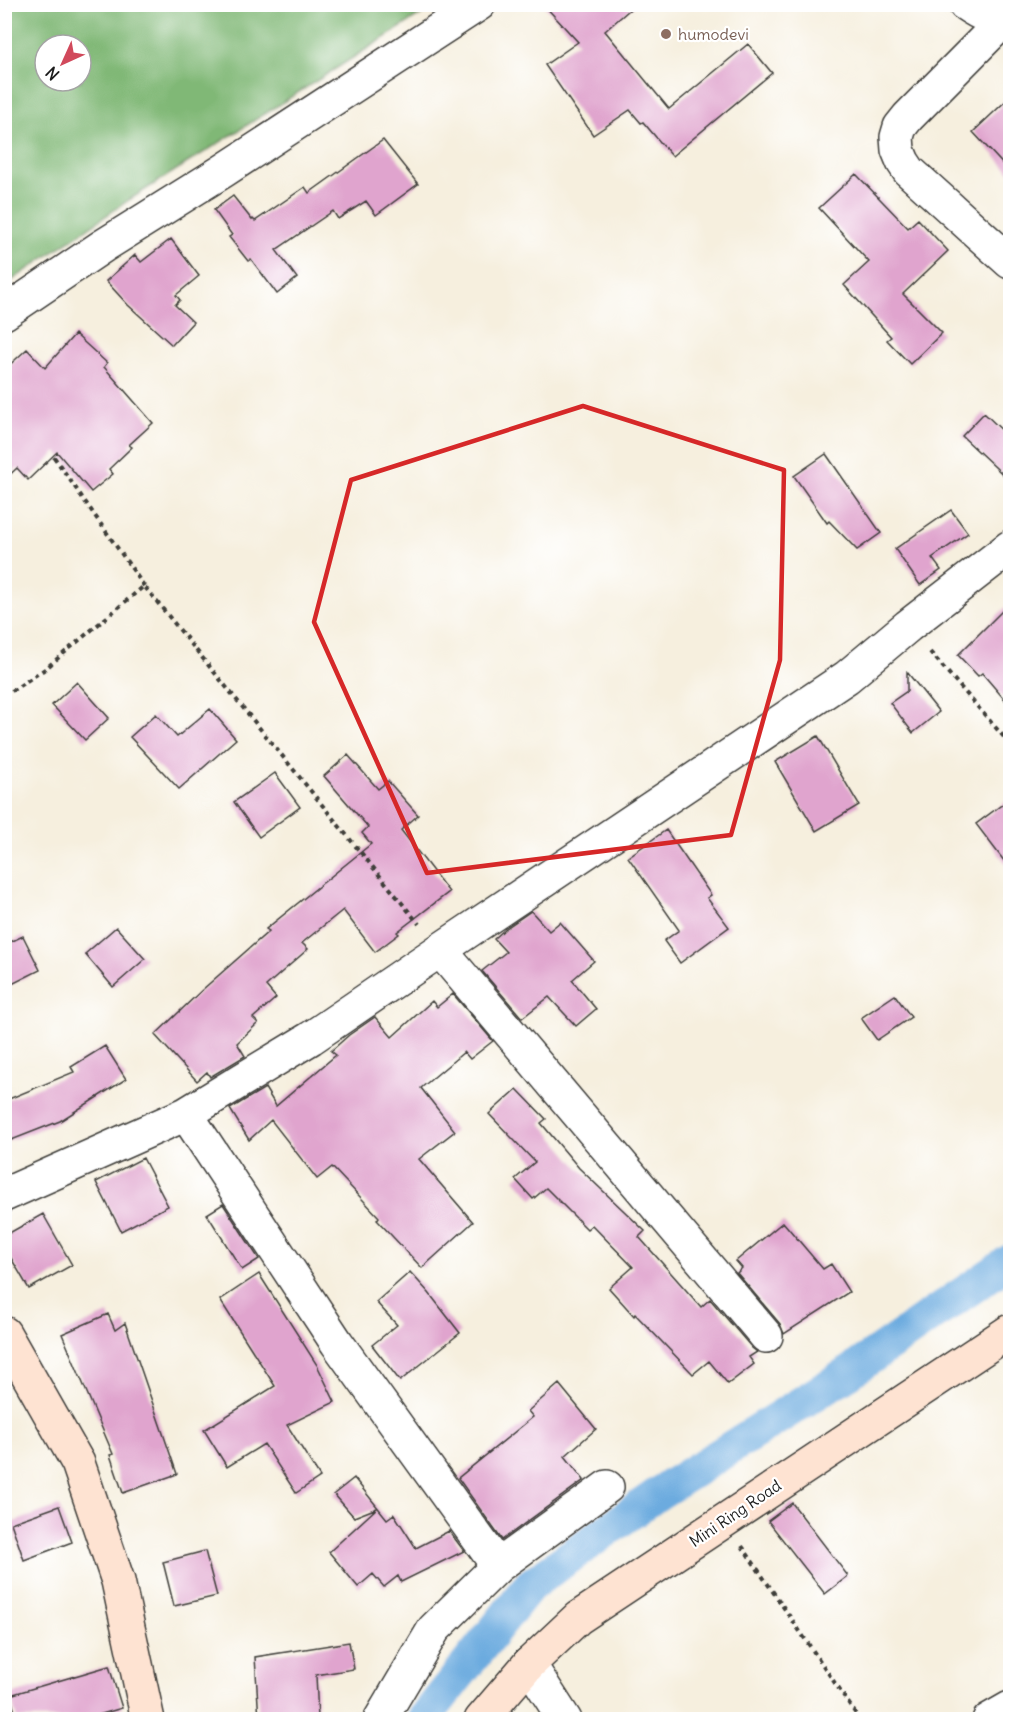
<svg xmlns="http://www.w3.org/2000/svg" width="1015" height="1724" font-family="Delius,sans-serif">
<style>
.forest{fill:#80b876;stroke:#4e6a49;stroke-width:1.5;fill-rule:evenodd}
.lines{fill:none;stroke-linecap:round;stroke-linejoin:round}
.canal{stroke:#6cabdf;stroke-width:34}
.building{fill:#e0a4ce}
.street-casing{stroke:#3d3c39;stroke-width:36}
.secondary-casing{stroke:#3d3c39;stroke-width:36}
.path{stroke:#3d3c39;stroke-width:4;stroke-dasharray:4.5 4.5;stroke-linecap:butt}
.street{stroke:#fff;stroke-width:33}
.secondary{stroke:#fee3d2;stroke-width:33}
.marked{fill:none;stroke:#d62828;stroke-width:4.5;stroke-linejoin:round}
.education-dot{fill:#8d6e63;stroke:#fff;stroke-width:2}
.labels{text-anchor:middle;dominant-baseline:central;stroke-width:4.5;stroke-linejoin:round;paint-order:stroke}
.education-label{font-size:16px;fill:#785e54;stroke:#fff;text-anchor:start}
.street-label{font-size:16px;fill:#1c1c1c;stroke:#fff}
</style>
<rect width="100%" height="100%" fill="#fff"/>
<filter id="ink" filterUnits="userSpaceOnUse"><feTurbulence type="fractalNoise" baseFrequency=".0167" numOctaves="2"/><feDisplacementMap in="SourceGraphic" scale="12" xChannelSelector="R" yChannelSelector="G"/><feConvolveMatrix kernelMatrix="1 2 1 2 8 2 1 2 1" color-interpolation-filters="sRGB"/></filter>
<filter id="wash" filterUnits="userSpaceOnUse"><feTurbulence type="fractalNoise" baseFrequency=".008" numOctaves="4" result="noise"/><feDisplacementMap in="SourceGraphic" scale="24" xChannelSelector="R" yChannelSelector="G"/><feGaussianBlur stdDeviation="1.35" result="paint"/><feColorMatrix in="noise" values="0 0 0 0 0 0 0 0 0 0 0 0 0 0 0 0 0 1.4 0 .05"/><feComposite in="paint" operator="in"/></filter>
<g filter="url(#wash)">
<rect width="100%" height="100%" fill="#f6efde"/>
<!-- forest -->
<path class="forest" d="M5,4H436V5L129,200L5,285ZM45,45H81V81H45Z"/>
<g class="lines">
<!-- canal -->
<path class="canal" d="M423,1720L530,1585L659,1493L847,1374L1010,1261"/>
</g>
<g id="blocks">
<!-- building -->
<path class="building" d="M543,4H636L605,31L669,109L748,44L772,73L672,156L643,122L641,123L630,110L593,135L545,65L578,42Z
M1011,96V173L973,132Z
M383,140L418,184L376,215L366,201L338,219L333,211L276,250L297,278L277,294L251,259L248,261L229,237L232,235L214,210L233,196L252,220L253,219L255,221L305,187L309,193Z
M856,174L908,228L918,219L948,251L903,294L942,333L910,364L887,340L891,337L844,285L869,262L819,208Z
M171,239L199,276L176,295L180,300L175,305L193,322L172,345L128,305L106,281L135,255L141,262Z
M75,334L107,363L104,367L153,423L129,445L132,447L109,469L113,474L91,492L57,452L28,480L17,468L4,480V370L27,349L45,368Z
M984,413L1011,439V482L962,436Z
M826,454L881,533L857,550L829,521L827,523L794,476Z
M951,510L968,533L932,558L941,570L920,585L895,549Z
M1011,602V707L982,673L978,676L958,655Z
M907,672L939,712L913,733L890,703L907,691Z
M77,682L109,718L85,740L52,705Z
M210,709L236,739L179,789L130,737L156,714L177,737Z
M818,736L859,805L816,831L775,762Z
M348,755L378,789L388,781L418,815L401,830L449,892L397,932L399,934L375,952L343,910L302,943L308,949L266,986L276,998L253,1018L258,1023L237,1043L245,1056L210,1077L207,1072L197,1081L155,1035L202,990L269,931L266,929L371,844L362,833L368,827L324,776Z
M275,773L300,807L259,837L234,802Z
M1011,798V870L976,824Z
M666,830L711,895L707,898L729,927L680,963L664,941L679,930L628,857Z
M531,911L549,931L560,922L594,961L572,980L596,1009L576,1026L549,997L522,1018L482,971L506,952L494,939L505,929Z
M116,927L145,959L113,987L85,954Z
M23,936L40,970L4,988V945Z
M453,994L493,1041L470,1059L464,1052L421,1088L455,1131L419,1159L473,1222L422,1268L377,1220L379,1217L332,1167L317,1179L271,1120L249,1140L230,1109L265,1088L276,1106L336,1055L331,1051L349,1035L375,1017L392,1037L432,1001L437,1007Z
M895,995L911,1017L877,1040L861,1018Z
M105,1046L126,1079L60,1121L4,1143V1101L74,1072L71,1067Z
M517,1089L546,1119L541,1123L579,1168L645,1231L639,1237L701,1307L710,1299L752,1348L757,1352L749,1357L754,1364L728,1384L709,1361L693,1374L635,1314L634,1316L609,1288L633,1267L592,1225L587,1229L546,1188L533,1199L515,1179L535,1162L489,1114Z
M143,1158L168,1206L121,1231L96,1182Z
M223,1204L259,1259L242,1270L207,1214Z
M43,1214L72,1265L29,1289L4,1246V1236Z
M783,1222L823,1269L831,1264L849,1292L784,1334L780,1324L737,1273L742,1268L736,1261Z
M410,1272L429,1293L460,1333L400,1381L372,1345L397,1325L376,1302Z
M259,1274L317,1365L335,1402L287,1425L320,1477L296,1493L264,1444L227,1467L204,1430L275,1386L220,1300Z
M108,1314L115,1330L125,1323L177,1474L123,1493L110,1455L113,1454L62,1334Z
M559,1384L596,1429L565,1456L584,1480L502,1540L458,1478L533,1417L528,1411Z
M354,1478L387,1519L394,1514L416,1548L449,1531L464,1551L401,1582L398,1576L384,1587L373,1574L358,1587L329,1552L377,1508L354,1517L334,1494Z
M792,1503L848,1576L825,1594L768,1521Z
M59,1506L72,1542L24,1560L11,1523Z
M205,1551L217,1596L174,1606L163,1562Z
M349,1642L354,1669L316,1675L318,1719H259L255,1657Z
M109,1666L122,1708L85,1719H17L10,1695Z"/>
</g>
</g>
<g filter="url(#ink)">
<use href="#blocks" fill-opacity="0" stroke="#3d3c39" stroke-width="1.5"/>
<g class="lines">
<!-- street casing -->
<g class="street-casing">
<path id="street" d="M965,4C978,13 994,22 1010,20
M1003,21L908,117L900,127L897,137L898,150L903,162L909,171L1010,262
M4,313L103,246L223,171L479,4
M440,950L766,1336
M186,1114L337,1343L498,1566L607,1487
M4,1195L186,1114L311,1038L440,950L847,677L908,626L1010,547
M529,1664L565,1720
M380,1720L434,1629L498,1566
M989,1720L1010,1708"/>
</g>
<!-- secondary casing -->
<g class="secondary-casing">
<path id="secondary" d="M4,1333L78,1463L118,1581L148,1720
M481,1720L529,1664L578,1618L1010,1331"/>
</g>
<!-- path -->
<path class="path" d="M54,457L144,586
M930,652L1010,744
M4,696L45,669L144,586L419,924
M742,1546L860,1720"/>
<!-- street -->
<use href="#street" class="street"/>
<!-- secondary -->
<use href="#secondary" class="secondary"/>
</g>
</g>
<!-- marked area -->
<path class="marked" d="M583,406L784,470L780,660L731,835L427,873L314,622L351,480Z"/>
<!-- markers -->
<circle class="education-dot" cx="666" cy="34" r="6"/>
<g class="labels">
<!-- education labels -->
<g class="education-label">
<text x="678" y="34">humodevi</text>
</g>
<!-- street labels -->
<g class="street-label">
<text transform="translate(735 1513) rotate(-34)">Mini Ring Road</text>
</g>
</g>
<!-- margin -->
<rect width="1015" height="1724" fill="none" stroke="#fff" stroke-width="24"/>
<!-- north arrow -->
<g transform="translate(63 63) rotate(225)"><circle r="28" fill="#ffffff" stroke="#a4a4a4" stroke-width="1.5"/>
<path d="M0-4.5L10 22L0 15L-10 22Z" fill="#d1495b"/>
<text y="-9" font-size="16" font-weight="bold" text-anchor="middle" fill="#1c1c1c">N</text>
</g>
</svg>
